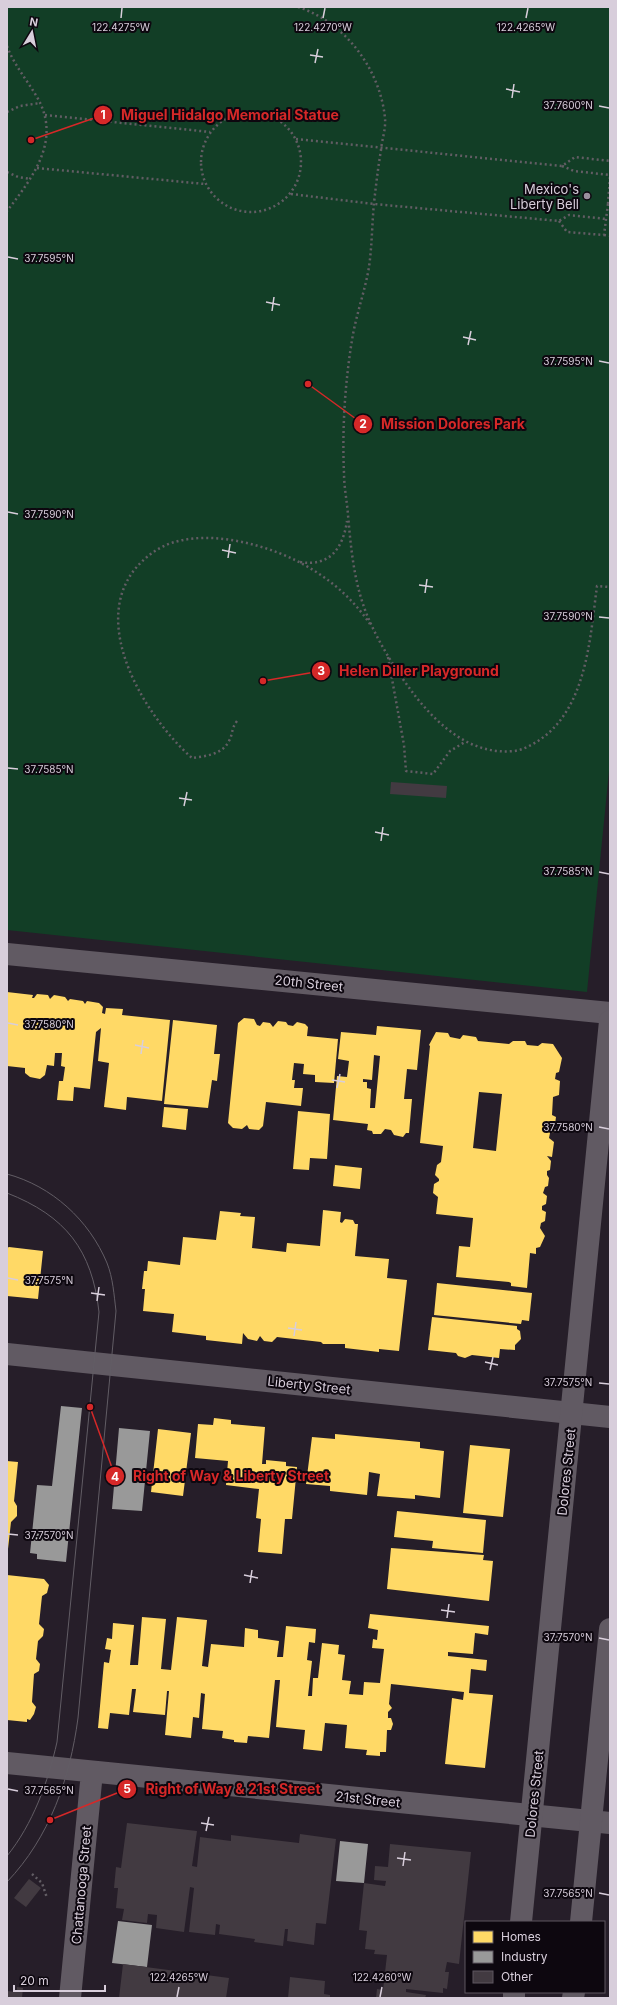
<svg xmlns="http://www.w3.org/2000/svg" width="617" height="2005" font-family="Inter,sans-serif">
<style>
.green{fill:#123e26}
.homes{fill:#ffd966;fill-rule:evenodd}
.industry{fill:#999}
.building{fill:#423a41}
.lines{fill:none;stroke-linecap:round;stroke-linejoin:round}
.path{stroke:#625d64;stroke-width:2.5;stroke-dasharray:2 3;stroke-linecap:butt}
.street{stroke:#615a63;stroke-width:22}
.secondary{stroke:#615a63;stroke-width:22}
.tram{stroke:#625d65;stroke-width:1}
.ticks{fill:none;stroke:#d8cedb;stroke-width:1.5}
.poi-dot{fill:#9a909d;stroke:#0d070f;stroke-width:1.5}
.labels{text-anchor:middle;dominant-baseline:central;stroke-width:4;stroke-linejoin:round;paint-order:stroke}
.poi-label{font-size:13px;fill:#d8cedb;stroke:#0d070f;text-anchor:end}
.street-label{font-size:13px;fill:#d8cedb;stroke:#0d070f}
.ticks-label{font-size:10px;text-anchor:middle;fill:#d8cedb;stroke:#0d070f;stroke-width:4;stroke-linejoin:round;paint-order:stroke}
.leader{fill:none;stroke:#d62828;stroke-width:1.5}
.callout-dot{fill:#d62828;stroke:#0d070f;stroke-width:1.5}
.mark-label{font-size:12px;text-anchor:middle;font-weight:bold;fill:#fff}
.callout-label{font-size:14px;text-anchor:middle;font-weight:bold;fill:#d62828;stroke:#0d070f;stroke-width:4;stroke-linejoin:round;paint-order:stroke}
</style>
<rect width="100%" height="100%" fill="#261e29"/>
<!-- green -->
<path class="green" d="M7,7H610V761L587,992L7,930Z"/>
<!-- homes -->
<path class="homes" d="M7,992L33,995L32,998H34L37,994L48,995L50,999L54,995L65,997L68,1001L70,999L83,1001L85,1004L87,1001L99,1003L103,1007L102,1013L105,1014L106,1008L123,1009L122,1015L170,1020L162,1101L127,1097L126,1110L104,1107L109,1063L98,1061L101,1028L96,1032L90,1089L74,1087L73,1101L57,1100L59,1081H63L65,1067L61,1066L62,1053H55L54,1066L47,1065L45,1075L40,1079L30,1077L25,1073V1068L7,1066Z
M244,1018L254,1019L257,1025L260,1026L263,1022L270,1023L273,1027L278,1021L286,1022L288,1025L293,1026L297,1022L305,1024L308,1027L307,1036L338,1039L334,1083L315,1082V1075L303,1074L304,1064L294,1063L292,1080H295L294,1088H303L301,1106L266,1102L263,1126L259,1130L249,1129L247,1125L242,1129L233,1128L228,1123L238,1023Z
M173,1020L217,1025L214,1054H220L217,1081L212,1080L208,1108L164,1104Z
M377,1026L421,1030L417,1070L407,1069L404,1099H412L409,1133H406L403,1137L394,1135L391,1130L385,1129L381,1134H373L372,1131L367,1130L368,1124L333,1120L337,1076L347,1077L349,1061L338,1059L341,1032L376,1035ZM374,1055L380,1056L375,1108H370L371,1089L367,1088V1082H363V1079L372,1080Z
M436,1032L448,1033L450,1037L460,1039L463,1035L476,1037L478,1041L509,1044L513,1041H525L527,1045L538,1046L542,1043L553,1044L562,1058L559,1072L556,1073L555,1079L560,1081L559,1095L553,1097L552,1115L556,1117L554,1132L550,1133L549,1138L554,1142L552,1157L547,1156L551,1161L550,1170L547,1171V1175L549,1178L548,1186L545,1187L543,1193L547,1196L546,1204L542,1206V1210L546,1212L545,1221L541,1223L540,1228L545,1236L540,1247L536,1248V1254L530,1253L527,1288L511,1286V1283L509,1282L456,1277L459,1246L470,1247L473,1218L436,1214L438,1197L433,1193L434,1184L439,1181V1179L435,1175L437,1165L441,1162L443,1146L420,1143L430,1046L429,1045ZM479,1092L502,1094L496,1151L473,1148Z
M164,1107L188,1109L186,1130L162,1127Z
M298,1111L330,1114L327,1159L310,1158L309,1170L293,1169Z
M335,1165L362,1168L360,1189L333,1186Z
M323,1210L341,1212L340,1222L342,1223L345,1219L353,1220L355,1224H358L355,1256L389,1259L387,1278L407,1280L399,1351L379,1349V1352L345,1348V1344H323L321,1342L277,1337L272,1342L264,1341L260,1336L257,1341L248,1339L243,1333L242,1344L206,1340V1336L172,1332L174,1314L143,1311L145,1289H142L144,1271H147L148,1261L180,1265L183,1237L216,1240L220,1211L241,1213L240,1216L255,1217L252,1248L286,1252L287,1243L320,1246Z
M9,1247L43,1251L38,1299L7,1296V1248Z
M437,1283L532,1293L529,1321L522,1320L521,1324L434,1315Z
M432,1317L517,1326V1329L520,1331L521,1339L515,1345V1350L500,1349L499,1358L472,1355L465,1358L458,1356L456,1353L428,1350Z
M214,1418L231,1420V1424L265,1427L262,1464H266V1460L286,1462V1466L297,1467L292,1519H285L282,1554L258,1552L261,1519L256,1518L259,1489L226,1485L228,1461L195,1458L198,1424L213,1425Z
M158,1429L191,1433L183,1496L151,1492Z
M335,1434L420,1442V1448L444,1451L440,1498L415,1495V1499L377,1496L380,1474L369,1472L367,1495L330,1491V1486L306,1484L312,1437L335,1439Z
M470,1445L510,1449L503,1517L463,1513Z
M7,1461L18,1462L14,1501L17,1506V1516L11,1522L8,1549Z
M397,1511L486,1520L483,1553L432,1548L433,1541L394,1537Z
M391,1548L484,1555L483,1560L493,1561L489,1601L387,1589Z
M7,1575L44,1579L49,1585L47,1593L42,1596L39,1624L44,1629L43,1636L38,1641L36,1659L40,1664L39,1671L34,1674L32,1702L36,1707L34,1714L30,1720L27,1719V1722L7,1720Z
M370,1614L489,1626L488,1635L475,1633L473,1654L448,1652V1656L487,1660L486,1671L471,1669L469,1693L493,1695L485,1768L445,1764L452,1698L463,1700L464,1692L391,1684L389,1704L392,1708L388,1712V1718H391L393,1724L391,1730H387L386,1752H380V1756L366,1755L367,1750L345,1748L347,1725L325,1723L322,1751L303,1749L305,1730L276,1727L280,1680H275L269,1738L248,1736L247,1743L234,1742V1740L222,1738L223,1731L202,1729L205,1694L201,1693L199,1718L193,1717L191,1738L165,1735L169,1691H167L165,1715L133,1712L136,1689H132L129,1715L110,1713L108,1729L98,1728L104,1662L109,1663L111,1650L105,1649L107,1638L112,1639L113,1623L134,1625L130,1665H138L142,1617L166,1619L161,1669L171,1670L177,1617L207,1620L202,1666L208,1667L211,1644L244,1647L245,1628L258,1630V1638L279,1641L277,1657H283L286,1626L316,1629L315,1643L309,1642L307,1660L312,1661L308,1696H312L313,1678H318L322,1643L339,1645L338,1654L345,1655L342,1680L351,1681L349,1694L363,1695L364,1682L380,1683L384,1649L372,1648L373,1639L377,1640L378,1630L368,1628Z"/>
<!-- industry -->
<path class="industry" d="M61,1406L82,1408L66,1562L37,1559V1554L30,1553L37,1485L52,1486Z
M119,1428L150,1431L142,1511L112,1509Z
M340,1841L368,1844L364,1883L336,1881Z
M118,1921L152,1925L147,1967L112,1963Z"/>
<!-- building -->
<path class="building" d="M391,782L447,786L446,798L390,794Z
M127,1823L197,1831L192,1866L197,1867L200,1837L231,1841V1835L299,1843L300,1834L336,1839L326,1924L316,1923L314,1945L287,1941L288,1929H285L283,1946L254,1942L255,1939L219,1934L220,1925L216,1924L215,1935L189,1932L194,1888L190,1887L184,1932L156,1928L157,1915L148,1914L147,1923L122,1920L124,1909L116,1908L118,1888H114L116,1867L121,1868Z
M390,1844L471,1852L459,1964L447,1962L445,1972H449L447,1989L443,1988V1993L406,1989V1992L426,1995L425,1998H376L377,1989L383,1990L387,1955L374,1954L375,1950L365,1949L367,1931L359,1930L364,1883L385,1886L386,1881L374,1880L375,1866L388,1867Z
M29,1879L41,1888L26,1907L14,1898Z
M123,1964L229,1978L226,1998H119Z
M290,1977L325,1981L324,1994L330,1995V1998H288Z
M17,1987L23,1988L22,1998H7V1991L17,1992Z"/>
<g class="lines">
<!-- path -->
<path class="path" d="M298,7C345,22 380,69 385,118C386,129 382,139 381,150C378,168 376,185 374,203C372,224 372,246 369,267C365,291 356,315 352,340C345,383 342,429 344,473C344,487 347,501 348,515C351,549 354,583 367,615C379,644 397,672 416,697C441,728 472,755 514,751C523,750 531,745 538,741C587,709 590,638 597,586L610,587
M7,46C14,65 27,80 37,97C62,140 33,177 7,211
M201 162a50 50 0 1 1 100 0a50 50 0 1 1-100 0Z
M7,112L20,106L40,103
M45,115L210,132
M296,139L562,166L575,157L610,161
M562,166L574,171L610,175
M37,168L205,184
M7,172L18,177L31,179
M610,177L608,204H610
M291,194L374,204L559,221L569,215L606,219
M559,221L567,232L604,235L608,204
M604,235L610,236
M300,562C330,567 343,548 347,521
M388,657L404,745L406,771L433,774L450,751L465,742
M237,721C231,729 233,734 229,741C222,755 205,756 192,758C141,713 76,604 155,551C197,523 274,545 313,570C336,584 355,602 370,624
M32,1874L42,1883L47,1898"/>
<!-- street -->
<path class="street" d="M7,954L610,1013
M7,1354L610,1417
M7,1763L610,1823
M70,1998L92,1772"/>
<!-- secondary -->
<path class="secondary" d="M521,1922L610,1021
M581,1922L610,1629
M514,1998V1992
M573,1998L574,1992"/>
<!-- tram -->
<path class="tram" d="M7,1174C52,1186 89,1220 107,1263C113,1278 114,1295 116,1311L78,1718C70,1778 50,1837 7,1882
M7,1193C66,1216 92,1250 99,1312L57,1742C48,1782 33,1824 7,1856"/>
</g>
<!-- ticks -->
<path class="ticks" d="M121,18L122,8M323,18L325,8M526,18L528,8M310,55L323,57M315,63L318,49M506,89L520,92M512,98L514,84M599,106L609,108M8,257L18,259M266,302L280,305M272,311L274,297M463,337L476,340M468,345L471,331M599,361L609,363M8,512L18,514M222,550L236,553M228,558L230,544M419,585L433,587M425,593L427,579M599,617L609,618M8,768L18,769M179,798L192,800M184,806L187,792M375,832L389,835M381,841L383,827M599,872L609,874M8,1023L18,1025M135,1045L149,1048M141,1054L143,1040M332,1080L345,1082M337,1088L340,1074M599,1127L609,1129M8,1278L18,1280M91,1293L105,1295M97,1301L99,1287M288,1328L302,1330M294,1336L296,1322M485,1362L498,1365M490,1370L493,1357M599,1383L609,1384M8,1534L18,1535M244,1575L258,1578M250,1583L252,1570M441,1610L455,1612M447,1618L449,1604M599,1638L609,1640M8,1789L18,1791M201,1823L214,1825M206,1831L209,1817M397,1858L411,1860M403,1866L405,1852M599,1893L609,1895M177,1997L179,1987M380,1997L382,1987"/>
<!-- markers -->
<circle class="poi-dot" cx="587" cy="196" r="4"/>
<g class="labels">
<!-- poi labels -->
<g class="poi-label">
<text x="579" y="189">Mexico's<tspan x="579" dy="15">Liberty Bell</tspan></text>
</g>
<!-- street labels -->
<g class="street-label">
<text transform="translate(309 983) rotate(6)">20th Street</text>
<text transform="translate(309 1385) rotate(6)">Liberty Street</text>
<text transform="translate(566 1472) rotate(-84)">Dolores Street</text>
<text transform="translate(534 1794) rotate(-84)">Dolores Street</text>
<text transform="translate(368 1799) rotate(6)">21st Street</text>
<text transform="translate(81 1885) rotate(-85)">Chattanooga Street</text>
</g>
</g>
<g class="ticks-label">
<text x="121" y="31">122.4275°W</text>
<text x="323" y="31">122.4270°W</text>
<text x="526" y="31">122.4265°W</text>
<text x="568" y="109">37.7600°N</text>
<text x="49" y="262">37.7595°N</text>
<text x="568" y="365">37.7595°N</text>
<text x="49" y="518">37.7590°N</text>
<text x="568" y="620">37.7590°N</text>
<text x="49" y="773">37.7585°N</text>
<text x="568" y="875">37.7585°N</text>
<text x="49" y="1028">37.7580°N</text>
<text x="568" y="1131">37.7580°N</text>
<text x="49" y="1284">37.7575°N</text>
<text x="568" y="1386">37.7575°N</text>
<text x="49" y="1539">37.7570°N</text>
<text x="568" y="1641">37.7570°N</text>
<text x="49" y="1794">37.7565°N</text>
<text x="568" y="1897">37.7565°N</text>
<text x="179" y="1981">122.4265°W</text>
<text x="382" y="1981">122.4260°W</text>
</g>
<!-- callouts -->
<path class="leader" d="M31 140L103 115M308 384L363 424M263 681L321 671M90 1407L115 1476M50 1820L127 1789"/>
<g class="callout-dot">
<circle cx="31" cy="140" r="4"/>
<circle cx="308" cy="384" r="4"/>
<circle cx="263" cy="681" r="4"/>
<circle cx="90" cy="1407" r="4"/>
<circle cx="50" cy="1820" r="4"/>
<circle cx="103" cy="115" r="10"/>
<circle cx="363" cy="424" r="10"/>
<circle cx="321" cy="671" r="10"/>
<circle cx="115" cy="1476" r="10"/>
<circle cx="127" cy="1789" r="10"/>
</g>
<g class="mark-label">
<text x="103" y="119">1</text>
<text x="363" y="428">2</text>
<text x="321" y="675">3</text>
<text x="115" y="1481">4</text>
<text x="127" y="1793">5</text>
</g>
<g class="callout-label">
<text x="230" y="120">Miguel Hidalgo Memorial Statue</text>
<text x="453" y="429">Mission Dolores Park</text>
<text x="419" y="676">Helen Diller Playground</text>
<text x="231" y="1481">Right of Way &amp; Liberty Street</text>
<text x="233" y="1794">Right of Way &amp; 21st Street</text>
</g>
<!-- border -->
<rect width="617" height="2005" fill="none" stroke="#d8cedb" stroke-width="16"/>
<!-- legend -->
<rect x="465" y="1921" width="140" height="72" fill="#0d070f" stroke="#5e5761"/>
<rect x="473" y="1931" width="20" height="12" fill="#ffd966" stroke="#5e5761"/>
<text x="501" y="1941" font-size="12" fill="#d8cedb">Homes</text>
<rect x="473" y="1951" width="20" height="12" fill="#999999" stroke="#5e5761"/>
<text x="501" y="1961" font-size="12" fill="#d8cedb">Industry</text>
<rect x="473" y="1971" width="20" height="12" fill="#423a41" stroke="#5e5761"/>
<text x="501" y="1981" font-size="12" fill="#d8cedb">Other</text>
<!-- north arrow -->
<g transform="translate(32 32) rotate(10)" stroke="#0d070f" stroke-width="3" paint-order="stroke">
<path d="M0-3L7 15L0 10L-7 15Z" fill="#d8cedb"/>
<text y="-6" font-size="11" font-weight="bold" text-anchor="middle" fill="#d8cedb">N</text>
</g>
<!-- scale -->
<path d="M14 1985v6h91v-6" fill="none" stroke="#d8cedb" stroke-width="2"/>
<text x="20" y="1985" font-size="12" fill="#d8cedb" stroke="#0d070f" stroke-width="3" paint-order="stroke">20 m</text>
</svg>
